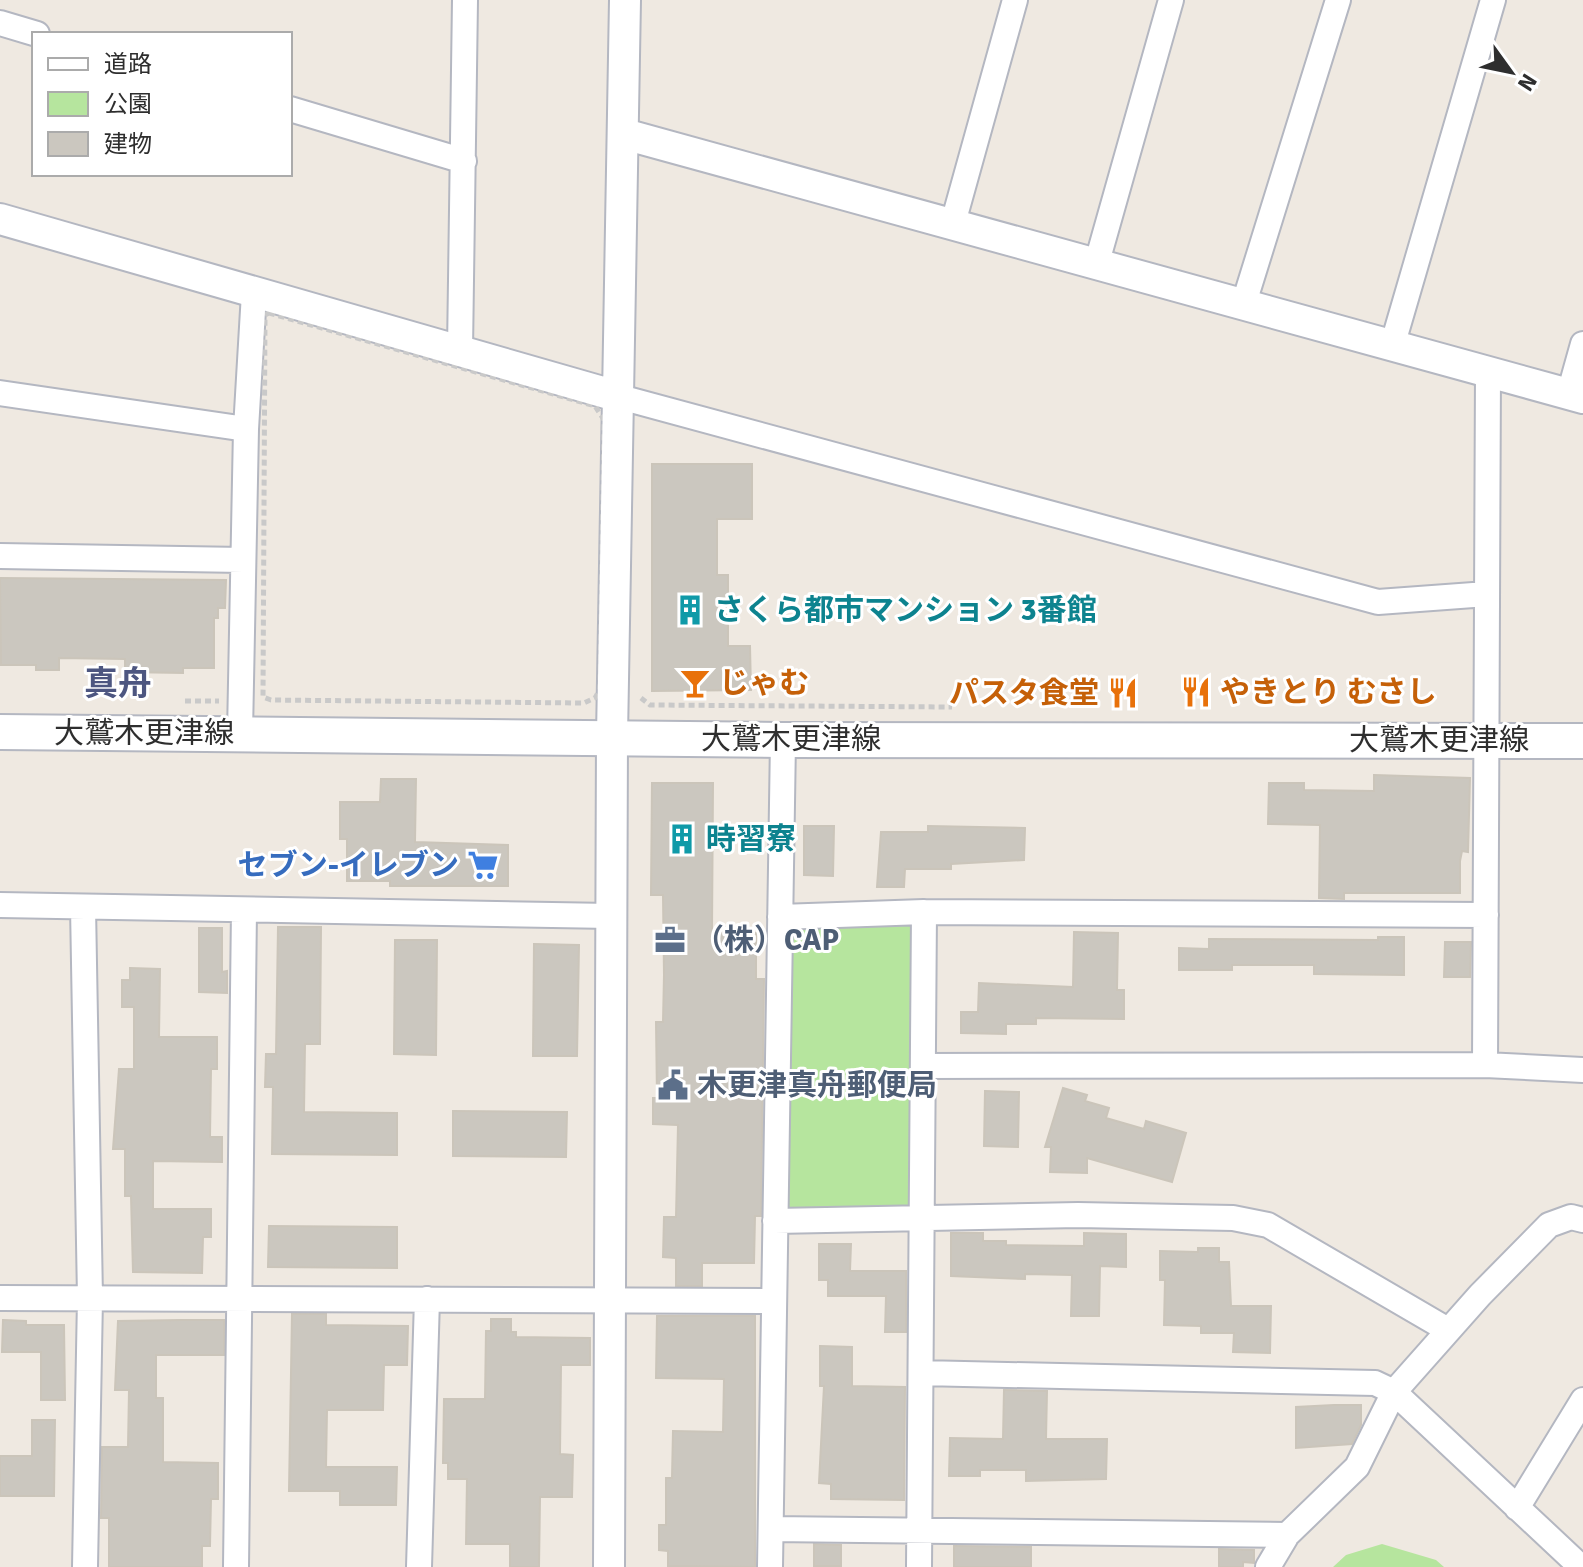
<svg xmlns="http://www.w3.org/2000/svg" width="1583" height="1567" font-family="Signika,'Noto Sans JP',sans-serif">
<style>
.green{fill:#b6e59e}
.building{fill:#cbc7bf;stroke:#cbc5ba;stroke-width:2}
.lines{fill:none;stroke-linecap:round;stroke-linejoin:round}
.minor-casing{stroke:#b4b7c1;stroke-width:28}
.tertiary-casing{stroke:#b4b7c1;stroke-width:34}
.secondary-casing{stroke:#b4b7c1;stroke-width:38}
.path{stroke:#c9c9c9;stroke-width:5;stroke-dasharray:6 4;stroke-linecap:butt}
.minor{stroke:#fff;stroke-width:24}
.tertiary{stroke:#fff;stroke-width:30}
.secondary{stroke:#fff;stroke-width:34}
.labels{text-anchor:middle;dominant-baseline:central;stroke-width:6;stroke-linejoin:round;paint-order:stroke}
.culture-label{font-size:30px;font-weight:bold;fill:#0d838f;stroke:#fff;text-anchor:start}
.food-label{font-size:30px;font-weight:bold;fill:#c56008;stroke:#fff;text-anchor:start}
.street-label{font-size:30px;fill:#2e2e2e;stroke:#fff}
.shop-label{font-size:30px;font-weight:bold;fill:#366cbe;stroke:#fff;text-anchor:end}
.service-label{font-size:30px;font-weight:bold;fill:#4e5e75;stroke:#fff;text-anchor:start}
.quarter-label{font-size:34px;font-weight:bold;fill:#4d5680;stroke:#fff}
</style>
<rect width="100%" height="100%" fill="#efe9e1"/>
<!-- green -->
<path class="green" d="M919,918L915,1209L782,1213L786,922Z
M1382,1544L1436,1560L1444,1567H1333L1346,1555Z"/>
<!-- building -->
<path class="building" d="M652,464H752V519H717V575H728V646H750L751,690L652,691Z
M0,578L226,580L225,608H218V618H214V668H183V673L125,672V659L59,658V670H36V665H1Z
M1374,775L1470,778L1468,852L1462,851L1460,861V893H1344V899L1319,898L1320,825L1268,824L1269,783H1304V790L1374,791Z
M381,779H416L415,842L508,845V886H390V881H347V839H340V802H380Z
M652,783H713L712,932L756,933V979H764L761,1216H755L754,1263H702V1286H676V1258L663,1257L664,1217H676L678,1125L653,1124V1098H657L656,1022H663L664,975L663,895H651Z
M804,826H834L833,876L804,875Z
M928,826L1025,828L1024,860L951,864V869H905L904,887H877L881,832H928Z
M278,927H321L320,1044H305L304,1112L397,1113V1155L272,1154L273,1087H265L266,1054H276Z
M199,928H222V972L227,971V993L199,992Z
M1074,932L1118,933L1117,990H1124V1019L1036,1018V1024H1006V1034L961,1033V1012H978L979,983L1073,987Z
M1378,937H1404V975L1314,974V965H1232V970H1179V948L1209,949V939L1378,940Z
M395,940H437L436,1055L394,1054Z
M1445,942H1471L1470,977H1444Z
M534,944L579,945L577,1056H533Z
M130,968L160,969L159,1037H217V1069H211L210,1137H222V1162L153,1161V1209H211V1237H203L202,1273L133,1272L131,1196H125V1149H113L119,1069H134V1007H122V980H130Z
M1063,1088L1087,1095L1085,1101L1109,1108L1106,1118L1144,1129L1146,1121L1186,1133L1172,1182L1087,1158V1173L1050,1172L1051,1147H1045Z
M985,1091L1019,1092L1018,1147L984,1146Z
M453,1111L567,1112L566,1157L453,1156Z
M269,1226L397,1227V1268L268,1267Z
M951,1233H983V1241H1006V1245L1084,1246V1233L1126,1234V1267L1100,1266L1099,1316H1071L1072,1275L1025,1274V1279L951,1276Z
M819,1244H851L850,1271H906V1332H885L886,1296H828V1280H819Z
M1198,1248H1219V1262H1229L1231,1306H1271L1270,1353L1233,1352L1234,1333H1201V1326L1164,1325L1165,1280H1160V1251L1198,1252Z
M292,1314H326V1325L408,1326L407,1365H384L383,1410H327L326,1467H397L396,1505H340V1491H289Z
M657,1316H755V1567L668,1566V1551L659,1550V1525H666V1478H672L673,1431L723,1432L724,1379L656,1378Z
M491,1319H511V1332H516V1337L590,1338V1365H561L560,1454L573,1455L572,1497H540L539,1567H510V1544H466L467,1479H448V1463H443L444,1399H485L486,1331H491Z
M3,1320L26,1321V1325H64L65,1400H41V1352H2Z
M181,1320H224V1355H156V1398H163V1462L218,1463V1499H211L210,1546H202V1567H109V1518H101L102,1447H128L129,1390H115L118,1321Z
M820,1346L852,1347V1386L905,1387L904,1500L831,1499V1484L819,1483L824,1386H820Z
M1004,1390L1047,1391L1046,1439H1107L1106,1479L1026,1481V1470H980V1476H949L950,1438L1003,1439Z
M1334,1405H1361V1425L1352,1444L1296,1448V1407Z
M32,1420H55L54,1496H0V1456H32Z
M814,1544L841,1545V1566H814Z
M954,1546L1031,1547V1567H954Z
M1219,1549L1254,1550V1563L1243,1562V1567H1219Z"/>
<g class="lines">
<!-- minor casing -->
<g class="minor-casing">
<path id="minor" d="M0,23L37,34
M290,109L464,161
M953,223L1015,0
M1097,262L1171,0
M1244,303L1338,0
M1393,343L1493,0
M460,350L465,0
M0,393L246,429
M1569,394L1583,344
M620,397L1378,602L1487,594
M0,556L243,560
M240,733L246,429L254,293
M0,905L611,916
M83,907L90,1298L85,1567
M780,917L924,912L1486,915
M1485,1065L1488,371
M923,1066L1485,1065L1583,1070
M775,1221L1078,1215L1233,1218L1268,1225L1448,1330
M0,1298L774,1301
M921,1373L1375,1383L1394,1392L1581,1567
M1517,1508L1583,1400
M771,1529L1287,1535
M236,1567L244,910
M419,1567L427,1299
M770,1567L783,740
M919,1567L924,912
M1268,1567L1287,1535L1357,1467L1394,1392L1480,1295L1549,1225L1571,1217L1583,1220"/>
</g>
<!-- tertiary casing -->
<g class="tertiary-casing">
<path id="tertiary" d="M624,134L1583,398
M0,219L620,397
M609,1567L612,736L625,0"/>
</g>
<!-- secondary casing -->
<g class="secondary-casing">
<path id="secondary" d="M0,732L783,740L1583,741"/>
</g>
<!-- path -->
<path class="path" d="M269,313L595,406L604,420L600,689L595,698L584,703L271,700L263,697L265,315Z
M641,698L650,705L952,707
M185,701H219"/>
<!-- minor -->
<use href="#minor" class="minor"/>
<!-- tertiary -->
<use href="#tertiary" class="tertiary"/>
<!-- secondary -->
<use href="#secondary" class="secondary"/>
</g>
<!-- icons -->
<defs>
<g id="building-bare" transform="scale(2.4)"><path d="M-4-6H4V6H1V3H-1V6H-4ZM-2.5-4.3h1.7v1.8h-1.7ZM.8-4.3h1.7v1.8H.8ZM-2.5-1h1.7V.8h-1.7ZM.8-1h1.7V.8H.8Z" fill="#0f9aa8" stroke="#fff" stroke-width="2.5" paint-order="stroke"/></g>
<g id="bar-bare" transform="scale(2.4)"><path d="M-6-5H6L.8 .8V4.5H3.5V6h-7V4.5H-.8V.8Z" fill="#e8710a" stroke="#fff" stroke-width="2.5" paint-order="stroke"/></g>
<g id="restaurant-bare" transform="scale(2.4)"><path d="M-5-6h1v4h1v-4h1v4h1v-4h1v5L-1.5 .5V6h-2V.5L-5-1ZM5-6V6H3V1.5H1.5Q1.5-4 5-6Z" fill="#e8710a" stroke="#fff" stroke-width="2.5" paint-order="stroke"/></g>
<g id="supermarket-bare" transform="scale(2.4)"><path d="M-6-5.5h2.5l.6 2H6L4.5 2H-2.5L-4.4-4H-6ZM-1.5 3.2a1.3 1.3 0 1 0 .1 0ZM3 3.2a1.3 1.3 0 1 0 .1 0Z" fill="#3f7fe0" stroke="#fff" stroke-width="2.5" paint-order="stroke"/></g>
<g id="office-bare" transform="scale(2.4)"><path d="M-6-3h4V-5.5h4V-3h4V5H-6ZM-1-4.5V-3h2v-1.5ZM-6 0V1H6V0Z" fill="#5c6f8a" stroke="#fff" stroke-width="2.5" paint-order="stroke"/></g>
<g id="civic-bare" transform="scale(2.4)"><path d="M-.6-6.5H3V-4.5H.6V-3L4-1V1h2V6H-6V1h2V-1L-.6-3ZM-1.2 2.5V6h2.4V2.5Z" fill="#5c6f8a" stroke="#fff" stroke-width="2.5" paint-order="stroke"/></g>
</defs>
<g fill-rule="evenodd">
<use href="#building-bare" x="690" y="610"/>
<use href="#bar-bare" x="695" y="683"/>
<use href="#restaurant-bare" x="1196" y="692"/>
<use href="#restaurant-bare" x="1123" y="693"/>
<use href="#building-bare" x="682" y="839"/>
<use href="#supermarket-bare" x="483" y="865"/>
<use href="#office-bare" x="670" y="940"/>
<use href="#civic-bare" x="673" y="1085"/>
</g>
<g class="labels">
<!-- culture labels -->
<g class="culture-label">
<text x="714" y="610">さくら都市マンション 3番館</text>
<text x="706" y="839">時習寮</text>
</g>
<!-- food labels -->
<g class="food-label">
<text x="719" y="683">じゃむ</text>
<text x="1220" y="692">やきとり むさし</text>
<text x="1099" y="693" text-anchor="end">パスタ食堂</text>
</g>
<!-- street labels -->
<g class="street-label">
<text x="144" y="733">大鷲木更津線</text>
<text x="791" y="739">大鷲木更津線</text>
<text x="1439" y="740">大鷲木更津線</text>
</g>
<!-- shop labels -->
<g class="shop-label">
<text x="459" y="865">セブン-イレブン</text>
</g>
<!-- service labels -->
<g class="service-label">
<text x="694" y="940">（株）CAP</text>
<text x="697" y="1085">木更津真舟郵便局</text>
</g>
<!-- quarter labels -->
<g class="quarter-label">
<text x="118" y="684">真舟</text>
</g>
</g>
<!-- legend -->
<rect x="32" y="32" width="260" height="144" fill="#ffffff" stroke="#ababab" stroke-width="2"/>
<rect x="48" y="58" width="40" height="12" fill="#ffffff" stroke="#ababab" stroke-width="2"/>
<text x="104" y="72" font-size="24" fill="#2e2e2e">道路</text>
<rect x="48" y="92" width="40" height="24" fill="#b6e59e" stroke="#ababab" stroke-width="2"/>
<text x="104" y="112" font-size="24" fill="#2e2e2e">公園</text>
<rect x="48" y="132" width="40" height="24" fill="#cbc7bf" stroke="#ababab" stroke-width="2"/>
<text x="104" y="152" font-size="24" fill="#2e2e2e">建物</text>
<!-- north arrow -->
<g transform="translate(1511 72) rotate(123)" stroke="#ffffff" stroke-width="6" paint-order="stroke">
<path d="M0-6L14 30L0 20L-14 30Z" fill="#2e2e2e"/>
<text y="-12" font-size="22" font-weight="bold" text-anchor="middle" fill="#2e2e2e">N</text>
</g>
</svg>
